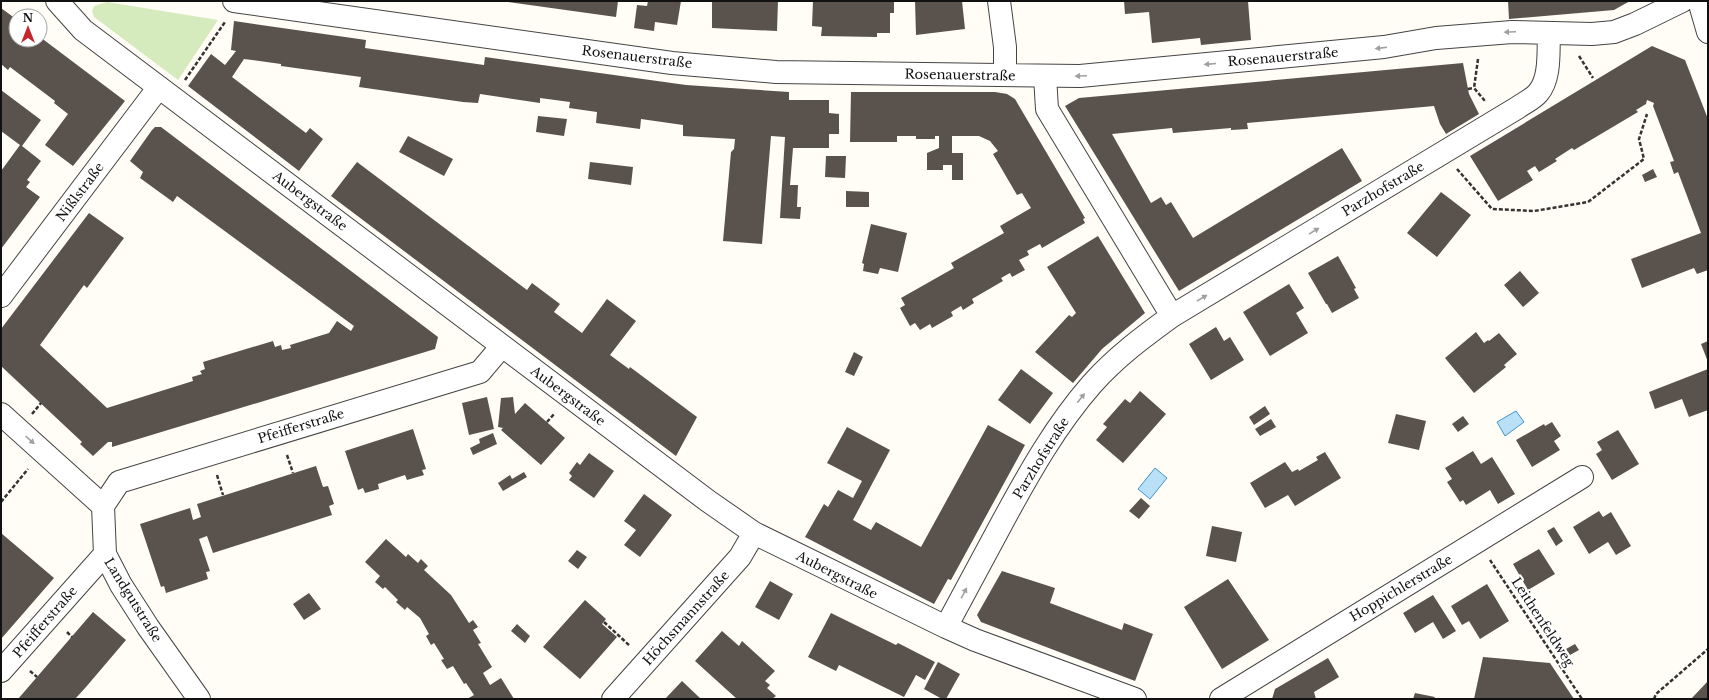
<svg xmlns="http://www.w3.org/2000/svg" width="1709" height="700" font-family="'Libre Baskerville',serif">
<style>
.green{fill:#d5ebbd}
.water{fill:#b9e0f7;stroke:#3f96cf}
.building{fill:#5a524d}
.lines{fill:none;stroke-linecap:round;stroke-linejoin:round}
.minor-casing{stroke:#444;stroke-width:24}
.path{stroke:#333;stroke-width:2.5;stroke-dasharray:4 2;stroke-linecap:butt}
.minor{stroke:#fff;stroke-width:22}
.oneway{fill:#a0a0a0}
.labels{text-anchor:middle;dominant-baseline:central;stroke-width:4;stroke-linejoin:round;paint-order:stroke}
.street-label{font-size:13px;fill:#111;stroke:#fff}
</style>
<rect width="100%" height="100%" fill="#fffdf5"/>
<!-- green -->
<path class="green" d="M107,2L113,3L218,20L178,80L94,17L92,11L94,6Z"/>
<!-- water -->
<path class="water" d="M1516,411L1524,422L1505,436L1497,422Z
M1155,468L1167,478L1150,499L1138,489Z"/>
<!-- building -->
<path class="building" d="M501,1H618L616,17Z
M648,1H681L677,25L655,22L654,31L634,28L637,5L647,6Z
M712,1H778L777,31L712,28Z
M813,1H894V13H890V33H877V37L821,36L822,27L812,26Z
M915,1H962L965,29L916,35Z
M1124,1H1248L1251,40L1201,45L1200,38L1152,43L1149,12L1125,14Z
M1508,1H1630L1614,10L1509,19Z
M1,8L16,19V40H40V37L125,101L73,166L45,145L68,114L54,103L55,101L10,67L8,70L1,64Z
M234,21L366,40L365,48L484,65L485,57L686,85L789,92V100H829V113L839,114V134H829V148H793L790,185H798L797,207H801L800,219L780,218L785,137L771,136L762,244L723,241L731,152L734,149L735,139L683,136V125L641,119L640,129L596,123L597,112L569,108L570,102L540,98V103L480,94L478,103L463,102L359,87L361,77L281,66V64L244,59L232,77L306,133L310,128L323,139L299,171L188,86L211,54L225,65L236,51L231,50Z
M1652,46L1685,60L1708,119V270L1697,274L1694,268L1642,288L1631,259L1701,233L1678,172L1674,174L1670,162L1674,161L1653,106L1654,103L1647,100L1646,104L1636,110L1638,112L1574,150L1572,148L1555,159L1557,161L1539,172L1535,166L1527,171L1533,180L1498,201L1470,156Z
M1463,63L1469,94L1479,114L1446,134L1440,124L1434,106L1247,123L1248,129L1231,130V128L1173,133L1172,128L1112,134L1151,203L1161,197L1166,205L1171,202L1193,238L1342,148L1362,181L1179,291L1065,106L1079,98Z
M1,90L41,120L22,146L41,161L27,180L30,182L26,187L40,197L1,249V171L20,145L1,131Z
M851,92H995L1007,94L1015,99L1085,218L1083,219L1085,223L1042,248L1040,244L1027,251L1029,255L1019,260L1025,270L1012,277L1010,273L1001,278L1003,281L972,299L974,303L963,310L961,306L951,312L953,316L932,328L930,324L920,330L915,323L910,326L900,308L905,305L901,298L954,268L951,263L1004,233L1000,226L1031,208L1022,193L1017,195L993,154L998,151L990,141L979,136H952V153H963V180H952V165H943V170H927V153L939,148V136H935V139H916V136H897V142H850Z
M538,116L567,119L564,136L536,132Z
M155,127H161L438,337L435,349L112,447V442H108L93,456L80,444L82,442L1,366V329L89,213L124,238L87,288L84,285L40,345L107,408L193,381L192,377L202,374L200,371L205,369L203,362L273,341L275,347L281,345L282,350L291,348L290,345L329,333L337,321L351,331L354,326L177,196L173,202L140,178L143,172L130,161L152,130Z
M408,136L453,159L444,176L399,152Z
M826,156H846L845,178L825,177Z
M357,162L527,290L532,283L560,304L554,312L582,333L607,299L636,321L610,355L629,369L630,367L697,417L676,456L331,196Z
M590,162L633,167L631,185L588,179Z
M1653,169L1657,177L1645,182L1642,175Z
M846,191L869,192V207H846Z
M1441,192L1471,215L1437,257L1407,233Z
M871,224L907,233L898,272L880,268L878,274L863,271L864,264L862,263Z
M1098,236L1145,313L1102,349L1073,383L1035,352L1069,315L1072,317L1076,313L1047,267Z
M1338,256L1356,288L1354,289L1359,298L1332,313L1327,304H1326L1308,273Z
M1520,271L1539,293L1523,307L1504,285Z
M1289,284L1304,308L1296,313L1308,333L1270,356L1243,312Z
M1216,327L1224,341L1230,337L1244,360L1211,380L1189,344Z
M1476,332L1484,343L1488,340L1489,341L1499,333L1517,354L1504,365L1506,367L1474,393L1445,358Z
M1708,341V362L1701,344Z
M854,352L863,357L854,376L845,372Z
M1021,369L1053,393L1030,424L998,400Z
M1708,369V410L1689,417L1682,399L1655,409L1649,392Z
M1140,391L1166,414L1123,463L1096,440L1107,427L1103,424L1125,399L1130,403Z
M487,397L494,429L469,435L462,403Z
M513,397L515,414L525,403L565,438L541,465L501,430L503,428L498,427L501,398Z
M1265,406L1270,414L1254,425L1249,417Z
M1396,414L1426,421L1419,450L1388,443Z
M1463,416L1469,424L1458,432L1452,424Z
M1271,419L1276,427L1260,436L1255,429Z
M1552,422L1561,436L1554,441L1560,450L1532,467L1516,440L1544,424L1545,426Z
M988,425L1025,445L951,580L948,579L934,604L805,537L824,504L828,507L838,490L853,498L862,481L827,463L847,427L890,450L853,520L871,530L876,522L921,547Z
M413,429L426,469L422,470L424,475L407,480L405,475L378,484L379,489L365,493L363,488L358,490L345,451Z
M1618,430L1639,464L1612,480L1596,454L1602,450L1597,442Z
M493,433L497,444L473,455L470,448L480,443L479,439Z
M1473,451L1481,464L1492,457L1515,494L1498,504L1490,490L1466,505L1463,500L1460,502L1447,482L1452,479L1445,468Z
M1325,452L1341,478L1295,506L1288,495L1265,508L1250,483L1285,462L1292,472L1298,469L1299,471L1318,460L1316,457Z
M589,453L614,471L594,498L569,480L572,476L569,473L577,462L580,465Z
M316,466L323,487L328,486L334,504L329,506L332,515L213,553L207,536L199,539L210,571L206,572L208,579L166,593L164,586L161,587L140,524L190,508L193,520L201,517L197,504Z
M524,472L527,477L503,491L498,483L510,475L512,479Z
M644,494L672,515L640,557L624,545L636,530L624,521Z
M1141,498L1150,506L1139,519L1129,511Z
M1599,511L1603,517L1611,512L1631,546L1616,555L1608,542L1589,554L1573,527Z
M1212,526L1242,532L1236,562L1206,556Z
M1554,527L1563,541L1556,546L1547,531Z
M1,533L54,578L1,639Z
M386,539L406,557L408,554L418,563L421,559L428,566L424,570L451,595L469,623L473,620L478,627L473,630L481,643L478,644L492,667L483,673L490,685L501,678L514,699H467L474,695L466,683L464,684L453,666L447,669L441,660L444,659L434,643L431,645L426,636L429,634L420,618L407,607L405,610L396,602L398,600L385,587L383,589L375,582L380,576L365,562Z
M1539,549L1555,574L1528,590L1513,564Z
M577,550L587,557L578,569L568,561Z
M1002,571L1055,588L1050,603L1122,630L1124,623L1153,634L1135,681L981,622L977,615Z
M1228,579L1269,640L1222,669L1184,607Z
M770,581L793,594L779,620L755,607Z
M1487,584L1509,621L1480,639L1469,621L1462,625L1451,606Z
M309,593L321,609L304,620L293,604Z
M1433,595L1456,631L1443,639L1433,622L1415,633L1403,613Z
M585,600L606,619L602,624L617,637L580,679L543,647Z
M93,612L126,640L86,687L75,699H18Z
M831,613L896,645L898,643L935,662L925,680L916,675L904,697L839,665L836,671L808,657Z
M517,624L530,636L525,643L511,631Z
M722,631L739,646L742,641L775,671L765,681L770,685L767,688L776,696L772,699H737L695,661Z
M1575,644L1579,650L1570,655L1566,649Z
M1483,657L1550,663L1574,699H1474Z
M1328,658L1339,677L1314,692L1316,699H1272L1275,689Z
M938,662L960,674L946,699H942L924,689Z
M682,681L701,699H665Z
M1708,681V699H1691Z
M1415,693L1435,697L1434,699H1413Z"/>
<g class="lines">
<!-- minor casing -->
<g class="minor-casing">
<path id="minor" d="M57,1L83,30L708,501L754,533L946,627L975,640L1135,699
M234,1L672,63L776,72L1080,76L1384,47L1436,38L1512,32L1592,34L1614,32L1635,24L1682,1
M999,1L1005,47V75
M1699,1L1708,32
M1045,76L1047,109L1172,316
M1,296L159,87
M1,414L103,506L105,554L121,585L148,627L199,699
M103,506L119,482L480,372L502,346
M946,627C965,592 984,556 1003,521C1029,473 1056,425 1092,384C1116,357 1143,337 1172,316L1517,108C1524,103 1533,99 1538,93C1551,78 1548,51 1549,33
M1,671L105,554
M613,699L740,557L754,533
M1221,699L1582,477"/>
</g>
<!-- path -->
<path class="path" d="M1579,56L1593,78
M1478,59L1474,88L1485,101
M185,80L225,22
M1468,89L1474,88
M1457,169L1492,209L1534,211L1588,202L1644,159L1639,139L1647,114
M32,414L41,403
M547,422L555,413
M287,455L293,473
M217,475L223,495
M1,502L28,469
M1490,560L1582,699
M604,622L630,646
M67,632L72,637
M30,671L37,677
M1654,699L1656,694L1708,649"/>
<!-- minor -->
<use href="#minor" class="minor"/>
</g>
<!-- one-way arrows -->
<defs><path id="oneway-solid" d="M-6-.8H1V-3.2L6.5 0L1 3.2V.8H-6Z"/></defs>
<g class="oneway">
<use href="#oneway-solid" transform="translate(1510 32) rotate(177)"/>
<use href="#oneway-solid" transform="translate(1381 48) rotate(173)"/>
<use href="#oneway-solid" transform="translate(1210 64) rotate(175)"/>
<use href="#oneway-solid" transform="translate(1081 76) rotate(177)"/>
<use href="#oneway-solid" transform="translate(1314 231) rotate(-31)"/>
<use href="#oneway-solid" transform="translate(1202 298) rotate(-31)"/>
<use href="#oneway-solid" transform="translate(1081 398) rotate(-52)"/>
<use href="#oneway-solid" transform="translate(30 440) rotate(42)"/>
<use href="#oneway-solid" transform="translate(964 593) rotate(-62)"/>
</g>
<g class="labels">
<!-- street labels -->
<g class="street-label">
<text transform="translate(637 57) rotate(7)">Rosenauerstraße</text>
<text transform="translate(1283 57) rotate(-5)">Rosenauerstraße</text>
<text transform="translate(960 75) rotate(1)">Rosenauerstraße</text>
<text transform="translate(1383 189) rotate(-31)">Parzhofstraße</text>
<text transform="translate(80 192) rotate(-53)">Nißlstraße</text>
<text transform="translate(310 201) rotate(37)">Aubergstraße</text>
<text transform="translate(568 396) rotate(37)">Aubergstraße</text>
<text transform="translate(301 426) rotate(-17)">Pfeifferstraße</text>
<text transform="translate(1041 458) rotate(-58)">Parzhofstraße</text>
<text transform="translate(837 575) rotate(27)">Aubergstraße</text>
<text transform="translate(1401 588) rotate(-31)">Hoppichlerstraße</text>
<text transform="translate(133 600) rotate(58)">Landgutstraße</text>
<text transform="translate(686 618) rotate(-48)">Höchsmannstraße</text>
<text transform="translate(45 622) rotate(-49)">Pfeifferstraße</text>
<text transform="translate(1543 622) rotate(57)">Leithenfeldweg</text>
</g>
</g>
<!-- border -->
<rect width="1709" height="700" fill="none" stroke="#111111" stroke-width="4"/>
<!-- north arrow -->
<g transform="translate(28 28)"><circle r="19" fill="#ffffff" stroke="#a0a0a0"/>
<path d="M0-3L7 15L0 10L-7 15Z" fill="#c4262e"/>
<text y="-6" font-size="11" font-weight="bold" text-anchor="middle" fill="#111111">N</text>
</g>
</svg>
